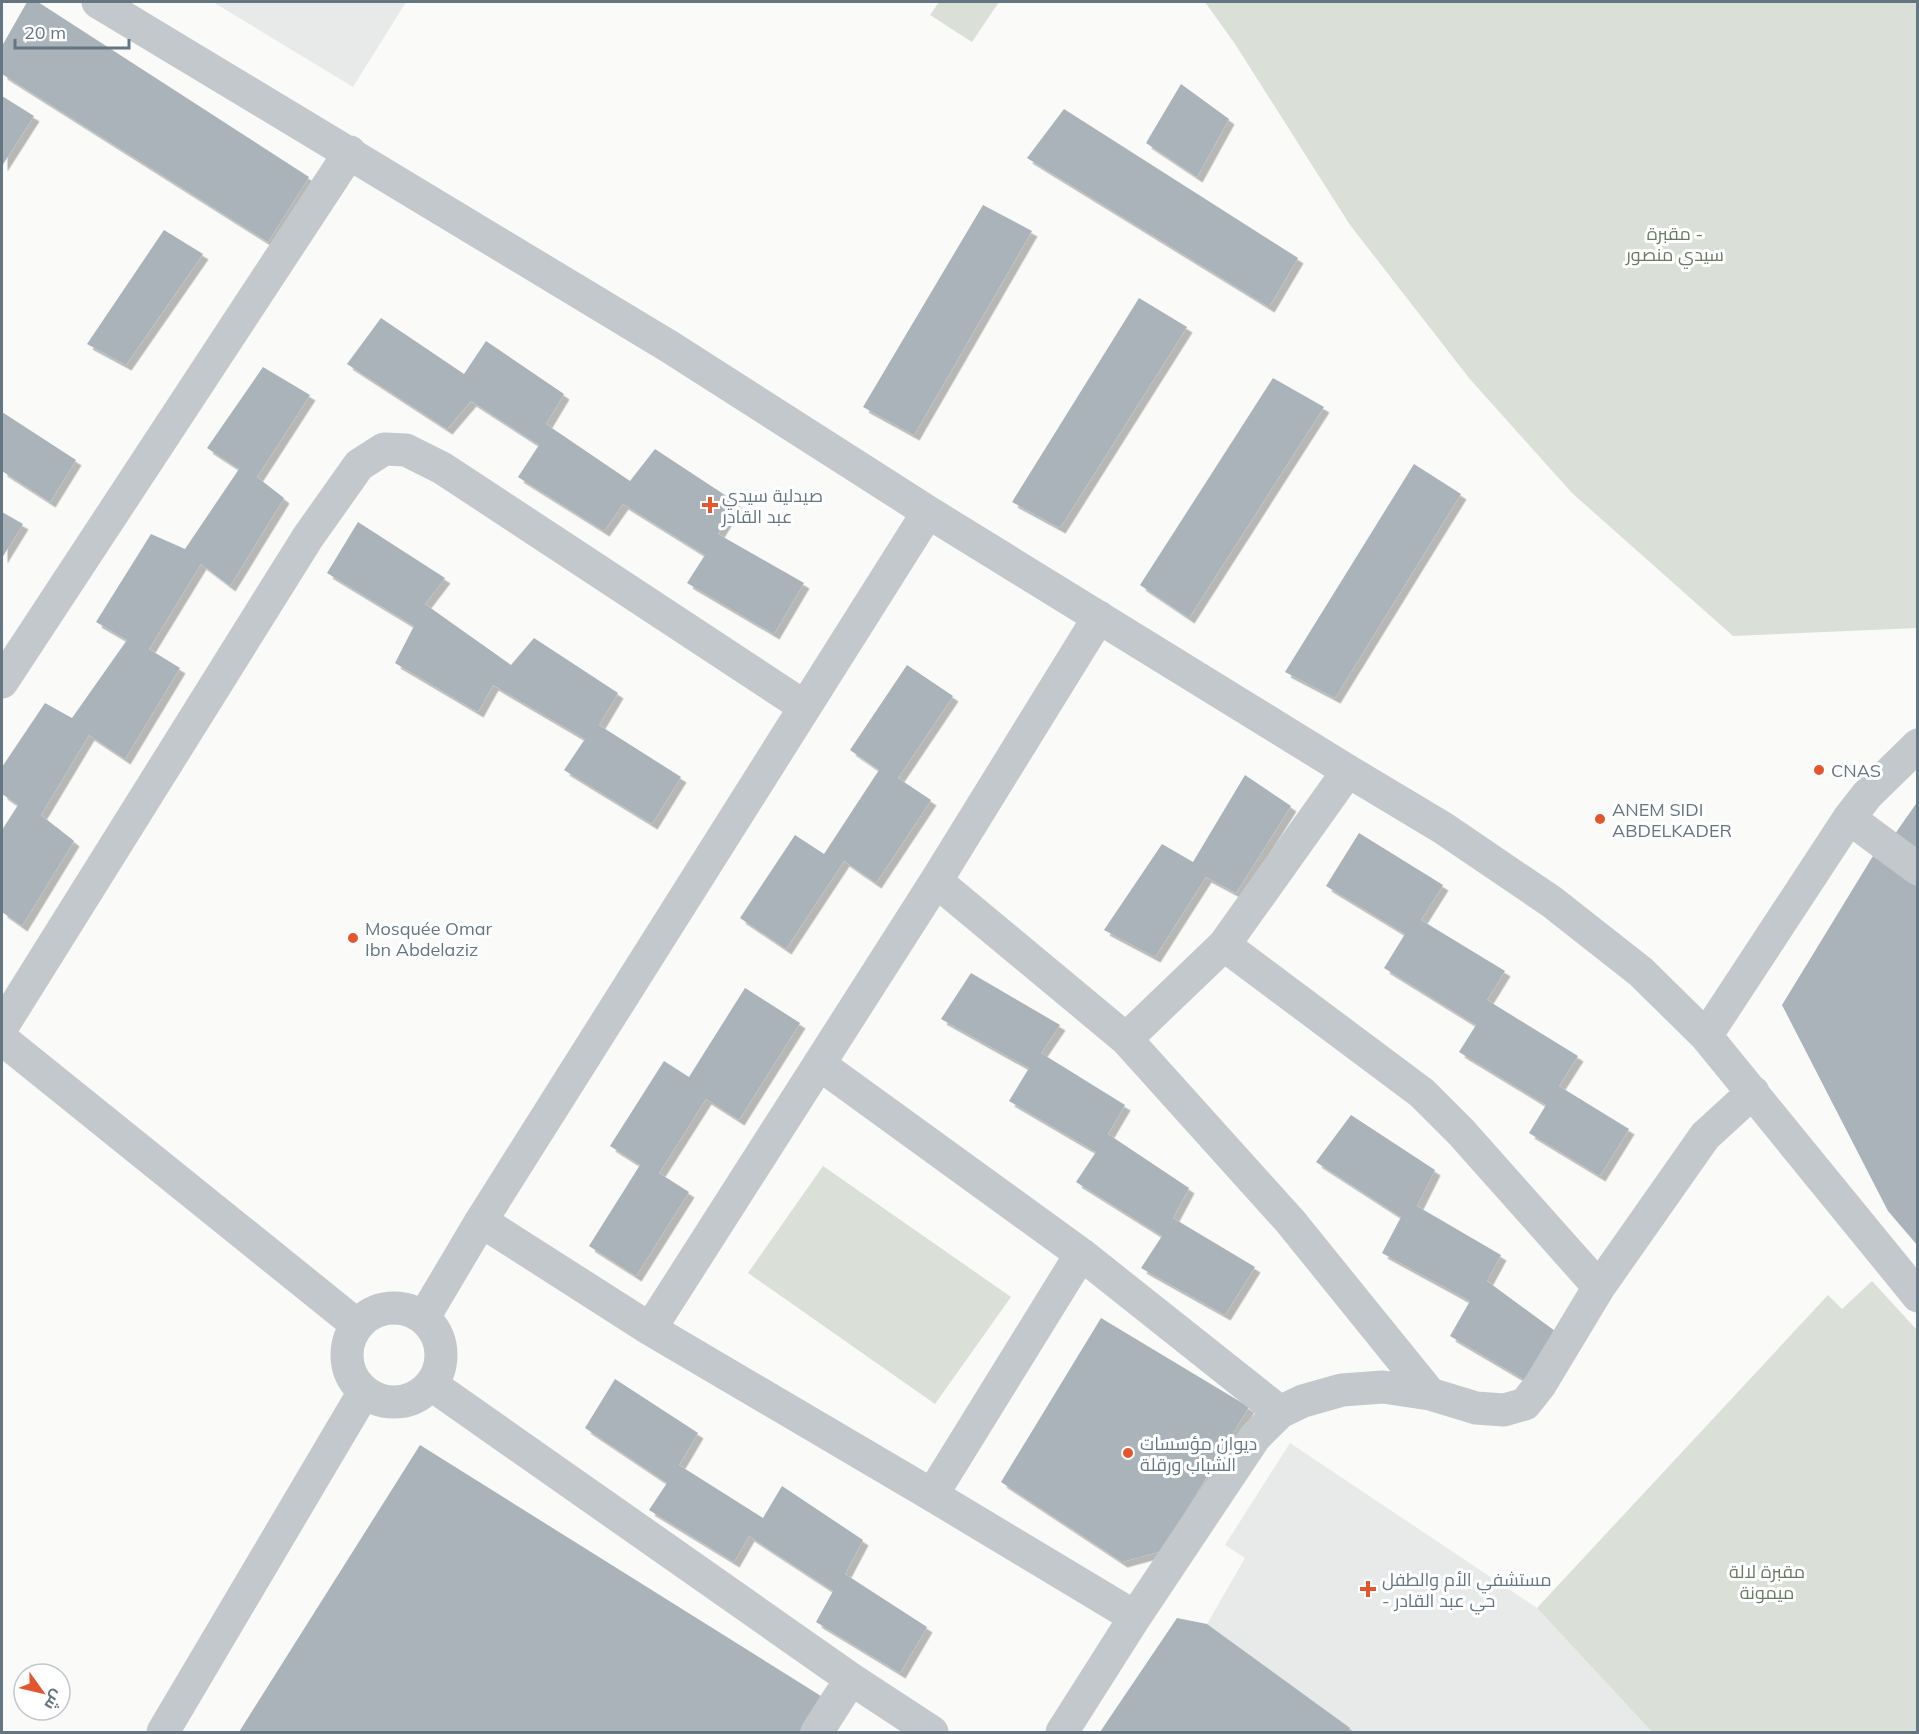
<svg xmlns="http://www.w3.org/2000/svg" width="1919" height="1734" font-family="Mulish,Cairo,sans-serif">
<style>
.built{fill:#e8e9e9}
.green{fill:#dadfd7}
.building{fill:#aab3b9;filter:url(#shadow)}
.lines{fill:none;stroke-linecap:round;stroke-linejoin:round}
.minor{stroke:#c3c8cc;stroke-width:33}
.poi-dot{fill:#e4572e;stroke:#fff;stroke-width:2}
.labels{text-anchor:middle;dominant-baseline:central;stroke-width:6;stroke-linejoin:round;paint-order:stroke}
.park-label{font-size:18px;fill:#687a64;stroke:#fff}
.poi-label{font-size:18px;fill:#657683;stroke:#fff;text-anchor:start}
</style>
<defs>
<filter id="shadow"><feDropShadow dx="5.5" dy="5.5" stdDeviation="0" flood-color="#0004"/></filter>
</defs>
<rect width="100%" height="100%" fill="#fafaf8"/>
<!-- built -->
<path class="built" d="M213,2H406L353,87Z
M1290,1443L1537,1608L1652,1732H1347L1349,1728L1207,1624L1245,1558L1225,1545Z"/>
<!-- green -->
<path class="green" d="M939,2H999L972,42L930,15Z
M1205,2H1917V628L1733,636L1572,493L1469,378L1350,225L1235,44Z
M823,1166L1011,1297L935,1404L748,1273Z
M1872,1281L1917,1330V1732H1652L1537,1608L1828,1295L1842,1309Z"/>
<!-- building -->
<path class="building" d="M27,2H38L309,177L268,242L2,74V46Z
M1181,84L1229,119L1197,177L1146,143Z
M2,96L34,116L2,166Z
M1064,109L1298,258L1269,307L1027,158Z
M983,205L1032,231L914,435L863,407Z
M164,230L203,254L126,365L87,344Z
M1139,298L1187,327L1060,528L1012,502Z
M381,318L464,374L486,341L564,394L546,424L630,481L655,449L737,503L718,534L804,583L774,634L687,583L705,555L623,504L604,531L518,477L539,445L471,401L447,429L347,364Z
M263,367L310,395L257,477L284,498L230,586L201,564L149,649L180,668L125,759L89,735L41,815L74,841L22,926L2,912V830L18,805L2,794V767L45,703L72,718L127,640L96,622L151,534L185,549L239,469L207,448Z
M1273,378L1324,407L1189,618L1140,585Z
M2,412L76,460L50,502L2,471Z
M1414,464L1461,494L1335,698L1285,672Z
M2,512L23,524L2,558Z
M358,522L445,578L425,604L511,665L534,638L618,693L599,725L681,777L652,824L564,770L585,739L493,685L478,712L395,663L414,626L327,573Z
M907,665L953,696L898,778L931,800L876,883L844,861L786,949L740,918L795,835L824,854L879,770L850,750Z
M1245,775L1291,806L1236,893L1206,877L1155,957L1104,930L1162,844L1193,862Z
M1918,801V860L1890,841Z
M1359,833L1443,885L1421,920L1505,971L1487,1000L1578,1056L1559,1086L1629,1129L1600,1176L1529,1133L1546,1105L1459,1052L1476,1025L1384,968L1405,934L1326,886Z
M1873,856L1918,887V1246L1888,1211L1782,1005Z
M971,973L1060,1025L1041,1053L1125,1105L1108,1134L1189,1188L1173,1218L1255,1267L1225,1315L1141,1268L1162,1236L1076,1182L1096,1152L1009,1101L1029,1068L941,1019Z
M745,988L800,1023L739,1120L706,1099L659,1173L689,1192L636,1276L589,1246L640,1165L610,1146L664,1061L689,1077Z
M1351,1115L1435,1170L1417,1206L1501,1255L1487,1281L1555,1331L1525,1380L1450,1336L1470,1301L1382,1253L1401,1217L1316,1162Z
M1101,1318L1249,1407L1162,1551L1122,1562L1001,1482Z
M615,1379L698,1433L679,1465L763,1518L782,1486L863,1540L845,1574L927,1627L900,1673L816,1622L833,1591L749,1536L734,1562L649,1510L667,1483L585,1428Z
M420,1445L821,1696L799,1732H239Z
M1177,1618L1207,1624L1350,1728L1347,1732H1100Z"/>
<g class="lines">
<!-- minor -->
<path class="minor" d="M98,2L670,347L928,512L1348,771L1443,828L1552,902L1641,972L1706,1036L1918,1296
M2,682L350,152
M1348,771L1224,945L1126,1039L1290,1221L1430,1394
M1849,818L1918,869
M936,881L1126,1039
M1224,945L1422,1093L1461,1132L1599,1287
M2,1027L308,537L359,465L384,449L406,450L442,468L805,707
M1706,1036L1849,818L1867,795L1918,745
M2,1039L357,1325
M819,1064L1081,1254L1280,1412
M481,1221L650,1329L932,1495L1135,1617
M347 1355a47 47 0 1 1 94 0a47 47 0 1 1-94 0Z
M424,1317L481,1221L928,512
M650,1329L936,881L1099,617
M432,1385L851,1679L932,1732
M932,1495L1081,1254
M163,1732L364,1392
M817,1732L851,1679
M1062,1732L1135,1617L1255,1437L1280,1412L1303,1401L1342,1390L1383,1387L1430,1394L1476,1408L1504,1410L1525,1404L1540,1385L1599,1287L1705,1136L1753,1092"/>
</g>
<!-- markers -->
<g class="poi-dot">
<path d="M707 496h6v6h6v6h-6v6h-6v-6h-6v-6h6z"/>
<circle cx="1819" cy="770" r="6"/>
<circle cx="1600" cy="819" r="6"/>
<circle cx="353" cy="938" r="6"/>
<circle cx="1128" cy="1453" r="6"/>
<path d="M1365 1580h6v6h6v6h-6v6h-6v-6h-6v-6h6z"/>
</g>
<g class="labels">
<!-- park labels -->
<g class="park-label">
<text x="1675" y="233">مقبرة -<tspan x="1675" dy="21">سيدي منصور</tspan></text>
<text x="1767" y="1571">مقبرة لالة<tspan x="1767" dy="21">ميمونة</tspan></text>
</g>
<!-- poi labels -->
<g class="poi-label">
<text x="722" y="495">صيدلية سيدي<tspan x="722" dy="21">عبد القادر</tspan></text>
<text x="1831" y="770">CNAS</text>
<text x="1612" y="809">ANEM SIDI<tspan x="1612" dy="21">ABDELKADER</tspan></text>
<text x="365" y="928">Mosquée Omar<tspan x="365" dy="21">Ibn Abdelaziz</tspan></text>
<text x="1140" y="1443">ديوان مؤسسات<tspan x="1140" dy="21">الشباب ورقلة</tspan></text>
<text x="1382" y="1579">مستشفي الأم والطفل<tspan x="1382" dy="21">- حي عبد القادر</tspan></text>
</g>
</g>
<!-- border -->
<rect width="1919" height="1734" fill="none" stroke="#657683" stroke-width="6"/>
<!-- north arrow -->
<g transform="translate(42 1692) rotate(124)"><circle r="28" fill="#ffffff" stroke="#c1c8cd" stroke-width="1.5"/>
<path d="M0-4.5L10 22L0 15L-10 22Z" fill="#e4572e"/>
<text y="-9" font-size="16" font-weight="bold" text-anchor="middle" fill="#657683">ش</text>
</g>
<!-- scale -->
<path d="M15 39v9h114v-9" fill="none" stroke="#657683" stroke-width="3"/>
<text x="24" y="39" font-size="18" fill="#657683" stroke="#ffffff" stroke-width="4.5" paint-order="stroke">20 m</text>
</svg>
